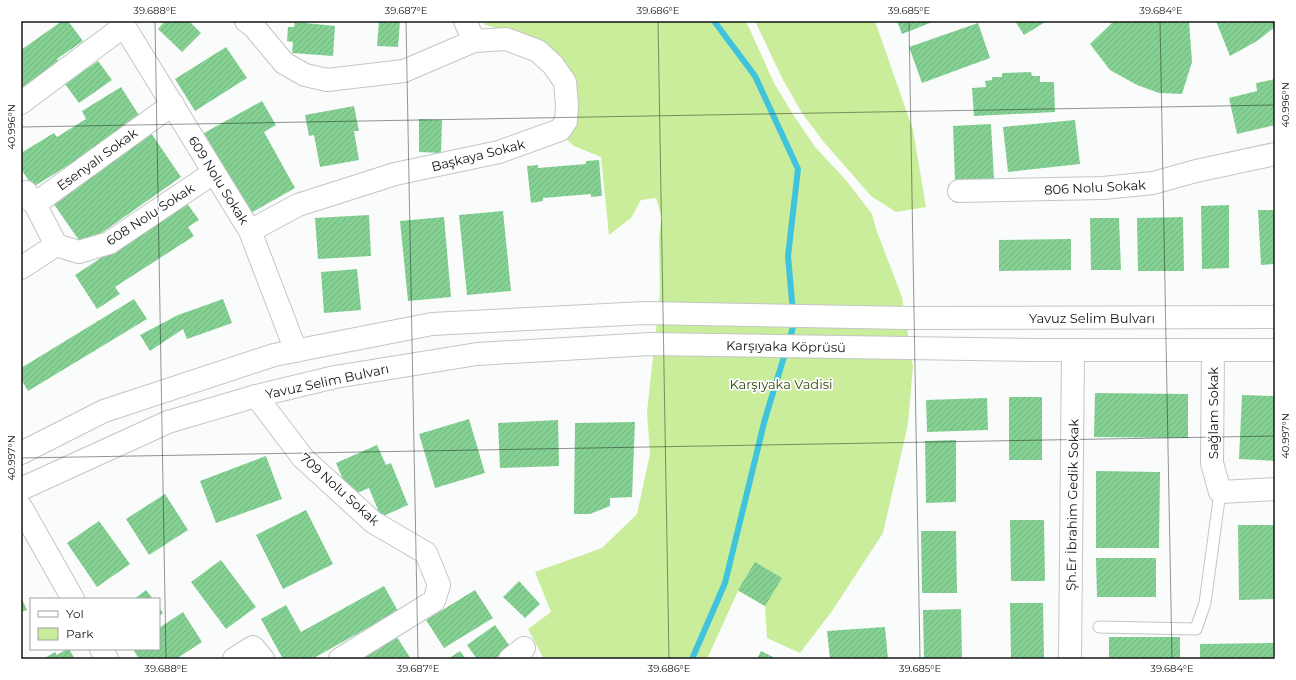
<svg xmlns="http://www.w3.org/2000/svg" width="1296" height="680" font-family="Montserrat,sans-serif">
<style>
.park{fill:#c9ed9a}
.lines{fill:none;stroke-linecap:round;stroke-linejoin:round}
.stream{stroke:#40c3dc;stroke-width:6}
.building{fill:url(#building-hatch)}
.lane-casing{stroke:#c3c6c5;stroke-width:13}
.street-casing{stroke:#c3c6c5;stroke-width:24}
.secondary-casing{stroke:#c3c6c5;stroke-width:24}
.lane{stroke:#fff;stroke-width:11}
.street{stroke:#fff;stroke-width:22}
.secondary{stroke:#fff;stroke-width:22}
.ticks{fill:none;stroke:#141514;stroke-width:1;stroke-opacity:0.45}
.labels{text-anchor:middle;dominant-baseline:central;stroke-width:3.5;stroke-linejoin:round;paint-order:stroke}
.street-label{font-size:13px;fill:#141514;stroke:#fff}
.park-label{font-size:13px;fill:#32480c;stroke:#fff}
.neatline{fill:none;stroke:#141514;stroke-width:1.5}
.ticks-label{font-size:10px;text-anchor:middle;fill:#141514}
</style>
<defs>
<pattern id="building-hatch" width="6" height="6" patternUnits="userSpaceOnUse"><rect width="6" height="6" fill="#85d193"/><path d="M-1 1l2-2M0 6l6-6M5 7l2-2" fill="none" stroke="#72b37e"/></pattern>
</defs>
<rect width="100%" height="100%" fill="#f9fcfb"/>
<!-- park -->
<path class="park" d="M490,21H746L774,83L794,116L815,147L845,179L872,214L876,229L902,297L913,366L908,424L883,533L832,611L800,653L767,638L765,606L738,591L707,659H544L528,629L551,612L535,572L602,548L637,514L650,454L647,412L660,292L659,237L662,217L656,198L641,200L631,218L609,235L601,157L574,146L565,138L570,83L510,32L483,24Z
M755,21H875L913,130L926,207L896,212L871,196L823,141L802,113L783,80Z"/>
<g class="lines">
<!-- stream -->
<path class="stream" d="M692,659L725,583L765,419L794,324L788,256L798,169L755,76L714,21"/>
</g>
<!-- building -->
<path class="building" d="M62,21H68L83,41L57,59L60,63L21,91V50Z
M165,21H189L201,33L182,52L158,29Z
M379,21H400L398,47L377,46Z
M897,21H935L902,34Z
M1015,21H1047L1024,35Z
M1114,21H1189L1192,62L1182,94L1159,93L1137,85L1110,70L1090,44Z
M1216,21H1275V27L1257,41L1230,56Z
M295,22L335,26L333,56L292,53L293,42L287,41L288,27H294Z
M978,23L990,58L922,83L909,47Z
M226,47L247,78L195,111L175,79Z
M98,61L112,80L79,103L65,84Z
M1031,72L1032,76H1040V82H1054L1055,112L974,116L972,88L986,87L985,81L992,80V77H1002V73Z
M1275,79V125L1237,134L1229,98L1257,91L1256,83Z
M121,87L142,120L33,187L21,169V153L54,133L57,137L86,119L82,111Z
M262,101L276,125L264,132L295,188L249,214L204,133Z
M354,106L359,131H354L359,160L320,167L314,135L309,136L305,115Z
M419,119L442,120L441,153L419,152Z
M1075,120L1080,164L1008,172L1003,127Z
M991,124L994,179L955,181L953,126Z
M151,133L181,177L83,246L53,203Z
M599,160L602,196L591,197V194L543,198V201L531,203L527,166L538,165V168L586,164V161Z
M186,202L199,220L188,227L194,236L115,287L120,294L97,309L75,275Z
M1229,205V268L1202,269L1201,206Z
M1258,210H1275V264L1261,265Z
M503,211L511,291L467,295L459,215Z
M369,215L371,256L318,259L315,218Z
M444,217L451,297L408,301L400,221Z
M1183,217L1184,271H1138L1137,218Z
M1090,218H1119L1121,270H1091Z
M1071,239V270L999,271V240Z
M357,269L361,310L324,313L321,272Z
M134,299L147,319L28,391L21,379V368Z
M223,299L232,323L187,339L183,329L150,351L140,335L178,315Z
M1095,393L1188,394V438L1094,437Z
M1242,395L1275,396V461L1239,459Z
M1009,397H1042V460H1009Z
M987,398L988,430L927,432L926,400Z
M469,419L485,473L435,488L419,434Z
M558,420L559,466L500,468L498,423Z
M635,422L632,497L610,498V506L590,514H574L575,423Z
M956,440V502L926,503L925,441Z
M377,445L386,465L391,463L408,505L381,517L369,488L350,496L336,463Z
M266,456L282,499L216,523L200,481Z
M1096,471L1160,472L1159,548H1096Z
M165,494L188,530L149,555L126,519Z
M306,510L333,564L283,589L256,535Z
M1010,520H1044L1045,581H1011Z
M99,521L130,564L97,587L67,543Z
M1238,525H1274L1275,599L1239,600Z
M921,531H956L957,593H922Z
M1096,558H1156V597H1097Z
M221,560L256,607L226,629L191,582Z
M755,562L782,578L765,606L738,590Z
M519,581L540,604L525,618L503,597Z
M384,586L398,611L312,659H283L261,619L286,605L301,632Z
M146,590L153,599H134Z
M475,590L493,618L444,648L426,620Z
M21,597L27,610L21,612Z
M1010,603H1043L1044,659H1011Z
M159,607L163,613L159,616Z
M961,609L962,659H924L923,610Z
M183,612L202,642L176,659H139L133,649H159V628Z
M495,625L511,648L494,659H477L467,645Z
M885,627L888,659H830L827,631Z
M395,634L411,659H355Z
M1109,637H1180V659H1109Z
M1273,643V659H1200V644Z
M67,649H69L75,659H43L55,652L57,655Z
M460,651L466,659H448Z
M761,651L777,659H757Z"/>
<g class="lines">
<!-- lane casing -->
<g class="lane-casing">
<path id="lane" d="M1099,627L1196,629L1205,603L1220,492"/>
</g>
<!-- street casing -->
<g class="street-casing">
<path id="street" d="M121,21L250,231L296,351
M246,21L254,27L284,63L305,75L327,80L404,71L474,41
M21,103L124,26
M959,191L1103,188L1153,183L1196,171L1275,154
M26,192L35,204L56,245
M21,193L35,204L173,104
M250,231L298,205L395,174L499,152L560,130L566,121L567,105L565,82L553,65L538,51L506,39L474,41L465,21
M21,268L56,245L79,252L109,243L213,173
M1213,350L1212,463L1220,492L1275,489
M256,396L303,458L373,522L426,553L439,585L434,601L340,659
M21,507L73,599
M101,649L107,659
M234,659L253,647L263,659
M510,659L524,648
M1070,659L1073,350"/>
</g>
<!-- secondary casing -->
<g class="secondary-casing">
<path id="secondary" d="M21,453L104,411L274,355L432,324L645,313L908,318L1275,317
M21,489L168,422L256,396L335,377L477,354L650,344L1031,350H1275"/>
</g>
<!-- lane -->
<use href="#lane" class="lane"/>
<!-- street -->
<use href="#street" class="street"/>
<!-- secondary -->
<use href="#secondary" class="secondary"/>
</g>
<!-- ticks -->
<path class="ticks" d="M155,21L166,659M406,21L418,659M658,21L669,659M909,21L920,659M1160,21L1172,659M21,127L1275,105M21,458L1275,436"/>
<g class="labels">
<!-- street labels -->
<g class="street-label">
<text transform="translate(478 155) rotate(-14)">Başkaya Sokak</text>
<text transform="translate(97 159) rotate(-36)">Esenyalı Sokak</text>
<text transform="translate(219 180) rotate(58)">609 Nolu Sokak</text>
<text transform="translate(1095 187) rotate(-3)">806 Nolu Sokak</text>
<text transform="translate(150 214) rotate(-33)">608 Nolu Sokak</text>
<text x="1092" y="318">Yavuz Selim Bulvarı</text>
<text transform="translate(786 346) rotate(1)">Karşıyaka Köprüsü</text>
<text transform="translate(327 381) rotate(-12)">Yavuz Selim Bulvarı</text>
<text transform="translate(1213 413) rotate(-90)">Sağlam Sokak</text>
<text transform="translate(340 489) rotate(42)">709 Nolu Sokak</text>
<text transform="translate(1072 505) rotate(-89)">Şh.Er İbrahim Gedik Sokak</text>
</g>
<!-- park labels -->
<g class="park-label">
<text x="781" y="384">Karşıyaka Vadisi</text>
</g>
</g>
<!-- border -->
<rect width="1296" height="680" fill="none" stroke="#ffffff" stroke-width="44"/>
<!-- legend -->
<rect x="30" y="598" width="130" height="52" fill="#ffffff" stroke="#a1a1a1"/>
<rect x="38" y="611" width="20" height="6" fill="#ffffff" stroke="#a1a1a1"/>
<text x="66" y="618" font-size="12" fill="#141514">Yol</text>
<rect x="38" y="628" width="20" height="12" fill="#c9ed9a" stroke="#a1a1a1"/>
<text x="66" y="638" font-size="12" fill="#141514">Park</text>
<rect x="22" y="22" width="1252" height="636" class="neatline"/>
<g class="ticks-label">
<text x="155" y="14">39.688°E</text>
<text x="406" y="14">39.687°E</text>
<text x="658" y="14">39.686°E</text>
<text x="909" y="14">39.685°E</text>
<text x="1161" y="14">39.684°E</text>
<text transform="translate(1285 105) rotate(-90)" y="4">40.996°N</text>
<text transform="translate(11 127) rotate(-90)" y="4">40.996°N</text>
<text transform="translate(1285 436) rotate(-90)" y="4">40.997°N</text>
<text transform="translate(11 458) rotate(-90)" y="4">40.997°N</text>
<text x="166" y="672">39.688°E</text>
<text x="418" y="672">39.687°E</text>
<text x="669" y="672">39.686°E</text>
<text x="920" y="672">39.685°E</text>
<text x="1172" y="672">39.684°E</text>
</g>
</svg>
